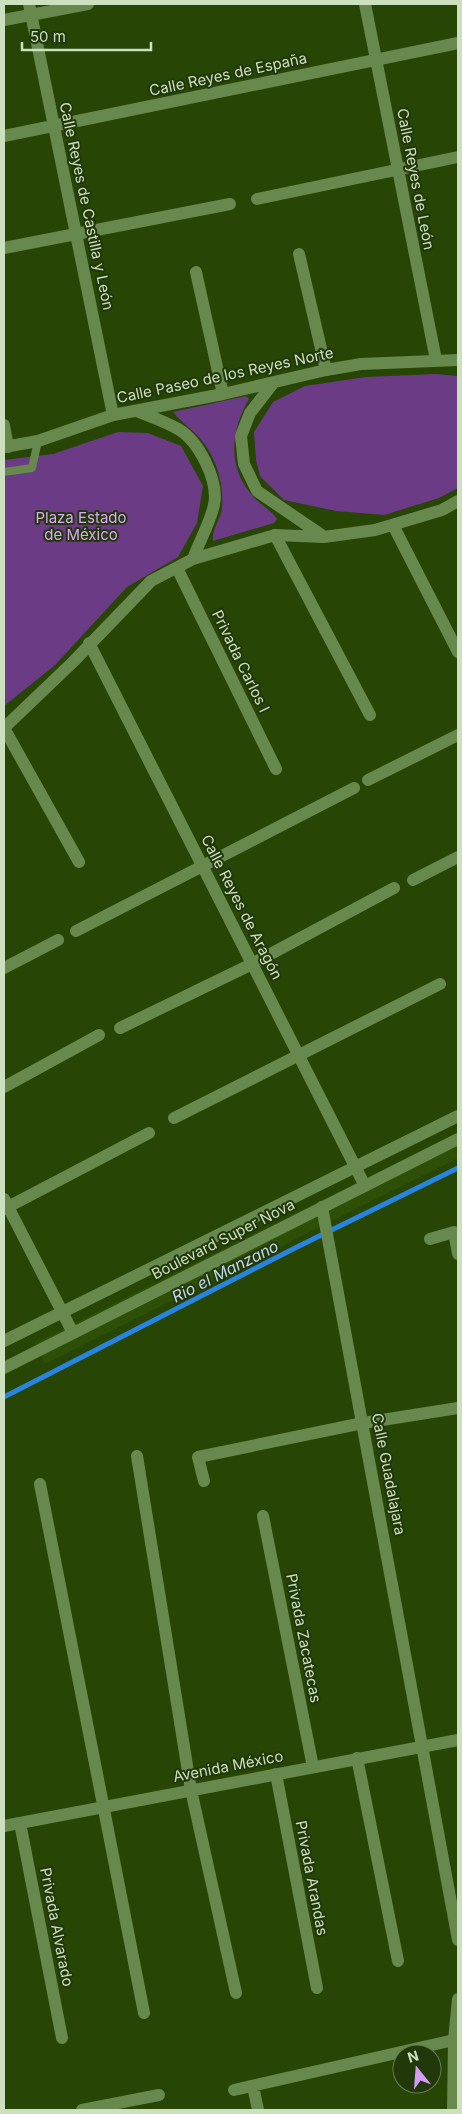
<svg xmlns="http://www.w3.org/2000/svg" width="462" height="2114" font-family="Inter,sans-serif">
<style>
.built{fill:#2e5006}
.green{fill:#6c3b86}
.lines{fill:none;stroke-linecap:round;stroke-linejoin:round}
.stream{stroke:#2784e1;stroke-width:5}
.service{stroke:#67894d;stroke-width:8}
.minor{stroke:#67894d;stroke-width:12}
.tertiary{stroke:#67894d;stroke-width:12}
.labels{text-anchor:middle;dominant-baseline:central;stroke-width:4;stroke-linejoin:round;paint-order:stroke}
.street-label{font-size:15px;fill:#ccdfbf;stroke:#21380a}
.park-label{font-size:15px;fill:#d9a9f6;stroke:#21380a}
.water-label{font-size:16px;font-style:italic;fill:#c2d6ed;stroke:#21380a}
</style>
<rect width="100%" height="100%" fill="#274504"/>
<!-- built -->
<path class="built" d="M458,1132V1158L45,1364L35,1343Z"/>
<!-- green -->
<path class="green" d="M436,374L458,376V488L439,498L384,515L336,511L284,500L260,476L256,460L254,432L273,402L305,386L366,377Z
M246,396L249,399C231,430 227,465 251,494C259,504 270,509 277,519L274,523L213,541C211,531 221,518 222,508C224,485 217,460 203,442C194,430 182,423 173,412Z
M118,432L148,433L181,446L203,486L197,523L178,557L127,587L54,666L4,706V460L53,454Z"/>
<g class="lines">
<!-- stream -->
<path class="stream" d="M4,1397L299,1246L458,1168"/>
<!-- service -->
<path class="service" d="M4,472L32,468L38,441"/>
<!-- minor -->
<path class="minor" d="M29,4L113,415
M365,4L436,360
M4,20L88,4
M4,136L458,43
M257,199L458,157
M4,248L230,204
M299,254L326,370
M196,272L223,394
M4,425L8,447
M393,525L458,652
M275,535L370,715
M177,568L276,769
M89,643L365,1186
M4,728L79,862
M368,780L458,735
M413,880L458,857
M76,931L354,788
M4,968L58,940
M120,1028L252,964L394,888
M4,1087L99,1035
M174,1118L440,984
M4,1199L73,1333
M4,1209L149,1133
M430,1239L454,1232L458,1254
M137,1456L191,1790L236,1993
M204,1481L198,1457L363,1423L458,1408
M40,1484L144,2013
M263,1516L313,1767
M357,1758L398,1961
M276,1774L317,1988
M20,1823L62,2038
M253,2086L258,2110
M234,2090L454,2040
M82,2110L159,2095"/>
<!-- tertiary -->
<path class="tertiary" d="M274,382L250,413L241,436L244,464L257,491L323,536
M139,412C152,417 166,422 178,429C199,441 219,481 214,505C210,523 199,542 193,559
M4,447L38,441L113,415L223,394L326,370L361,364L458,360
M4,728L73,662L151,581L193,559L275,535L324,537L375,530L442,510L458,501
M322,1207L458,1940
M4,1341L458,1116
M4,1368L458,1139
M4,1826L458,1740
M453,2110L454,2040L458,1999"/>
</g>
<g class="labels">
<!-- street labels -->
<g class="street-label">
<text transform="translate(228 74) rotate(-12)">Calle Reyes de España</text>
<text transform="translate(416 179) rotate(79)">Calle Reyes de León</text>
<text transform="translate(87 206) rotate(78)">Calle Reyes de Castilla y León</text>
<text transform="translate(225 375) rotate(-12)">Calle Paseo de los Reyes Norte</text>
<text transform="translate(241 661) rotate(64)">Privada Carlos I</text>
<text transform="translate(242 907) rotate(63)">Calle Reyes de Aragón</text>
<text transform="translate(223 1239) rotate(-27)">Boulevard Super Nova</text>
<text transform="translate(389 1474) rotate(79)">Calle Guadalajara</text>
<text transform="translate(304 1638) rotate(79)">Privada Zacatecas</text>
<text transform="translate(228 1766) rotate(-11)">Avenida México</text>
<text transform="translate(312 1878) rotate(79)">Privada Arandas</text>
<text transform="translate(57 1927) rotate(79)">Privada Alvarado</text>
</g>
<!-- park labels -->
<g class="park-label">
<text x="81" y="517">Plaza Estado<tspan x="81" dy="17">de México</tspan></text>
</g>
<!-- water labels -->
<g class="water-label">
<text transform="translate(225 1271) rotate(-27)">Rio el Manzano</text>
</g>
</g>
<!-- border -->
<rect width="462" height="2114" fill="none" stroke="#ccdfbf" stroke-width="10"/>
<!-- north arrow -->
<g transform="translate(417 2069) rotate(343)"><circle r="24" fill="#21380a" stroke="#657b52"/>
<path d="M0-4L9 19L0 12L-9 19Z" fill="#d79bf9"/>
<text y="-8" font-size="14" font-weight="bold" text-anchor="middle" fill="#ccdfbf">N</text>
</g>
<!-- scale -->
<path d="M22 42v8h129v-8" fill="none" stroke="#ccdfbf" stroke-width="2.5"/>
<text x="30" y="42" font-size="15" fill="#ccdfbf" stroke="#21380a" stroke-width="4" paint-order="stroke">50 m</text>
</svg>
